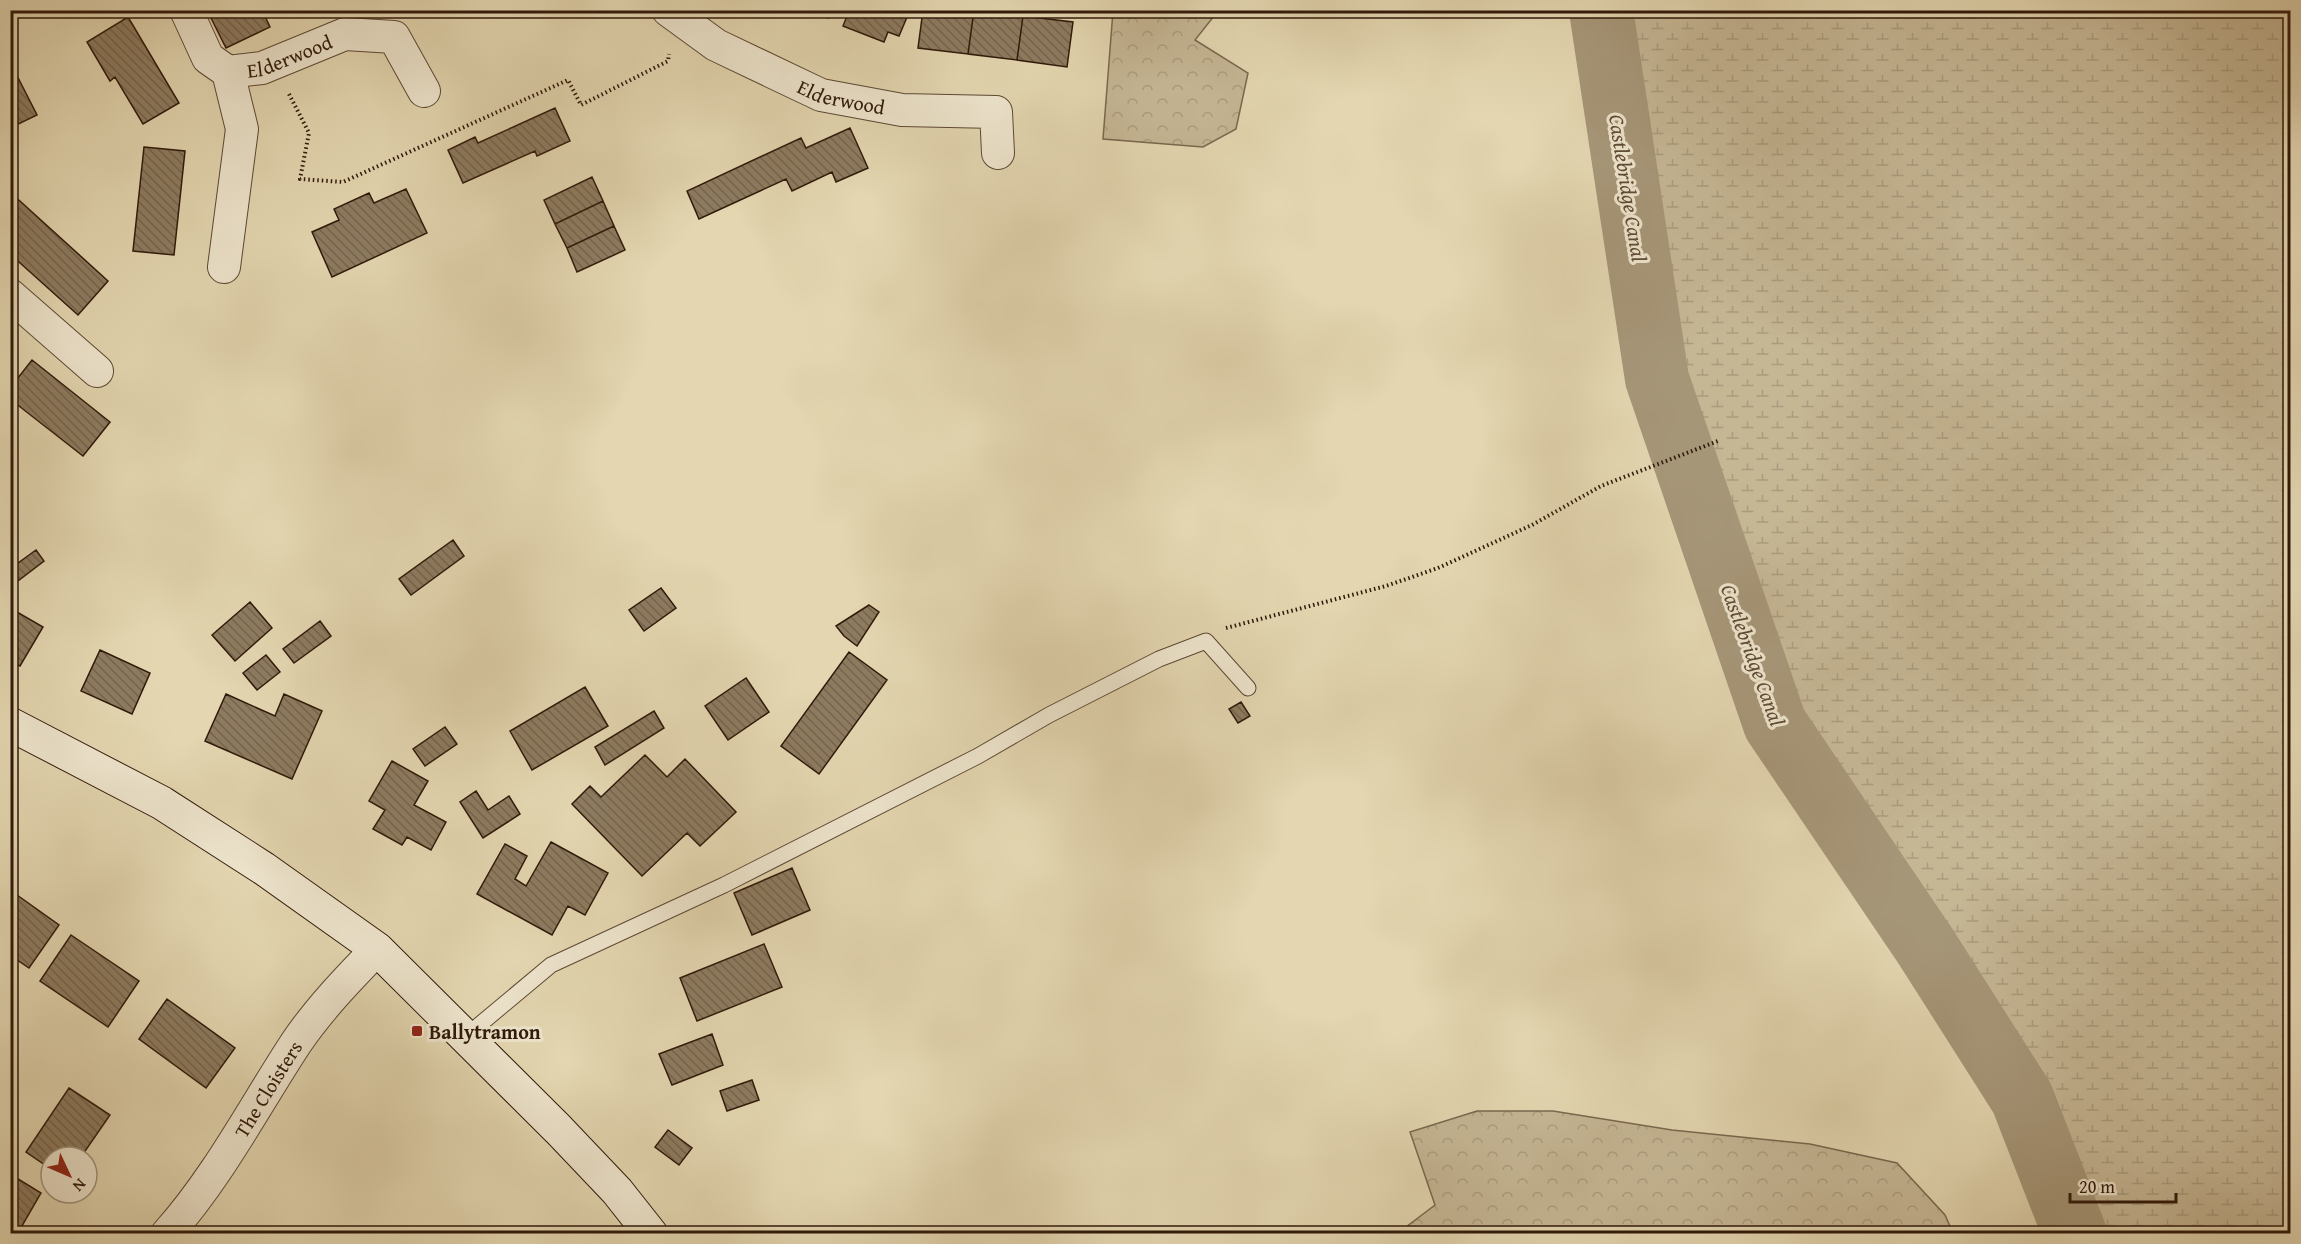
<svg xmlns="http://www.w3.org/2000/svg" width="2301" height="1244" font-family="'Gentium Book Plus',serif">
<style>
.forest{fill:url(#forest-crowns);stroke:#7a684f;stroke-width:1.5}
.wetland{fill:url(#wetland-marsh);stroke:#7a684f;stroke-width:1.5}
.lines{fill:none;stroke-linecap:round;stroke-linejoin:round}
.river{stroke:#a69678;stroke-width:64}
.building{fill:url(#building-back-hatch);stroke:#30190a;stroke-width:1.5}
.lane-casing{stroke:#5d4834;stroke-width:17}
.street-casing{stroke:#5d4834;stroke-width:34}
.secondary-casing{stroke:#30190a;stroke-width:35}
.path{stroke:#30190a;stroke-width:4;stroke-dasharray:1.5 3;stroke-linecap:butt}
.lane{stroke:#ede4cc;stroke-width:15}
.street{stroke:#ede4cc;stroke-width:32}
.secondary{stroke:#ede4cc;stroke-width:33}
.poi-dot{fill:#8f2418;stroke:#ede4cc;stroke-width:2}
.labels{text-anchor:middle;dominant-baseline:central;stroke-width:6;stroke-linejoin:round;paint-order:stroke}
.street-label{font-size:20px;fill:#30190a;stroke:#ede4cc}
.poi-label{font-size:20px;font-weight:bold;fill:#30190a;stroke:#ede4cc;text-anchor:start}
.water-label{font-size:21px;font-style:italic;fill:#5f4b36;stroke:#ede4cc}
</style>
<defs>
<pattern id="forest-crowns" width="20" height="18" patternUnits="userSpaceOnUse" patternTransform="scale(1.5)"><rect width="20" height="18" fill="#c5b694"/><path d="M2 6a3 3 0 1 1 6 0M12 15a3 3 0 1 1 6 0" fill="none" stroke="#aa9c7e"/></pattern>
<pattern id="wetland-marsh" width="20" height="14" patternUnits="userSpaceOnUse" patternTransform="scale(1.5)"><rect width="20" height="14" fill="#c5b694"/><path d="M1 5h8M5 5V1M11 12h8M15 12V8" fill="none" stroke="#aa9c7e"/></pattern>
<pattern id="building-back-hatch" width="6" height="6" patternUnits="userSpaceOnUse" patternTransform="scale(1.5)"><rect width="6" height="6" fill="#8d7b60"/><path d="M-1 5l2 2M0 0l6 6M5-1l2 2" fill="none" stroke="#74644d"/></pattern>
</defs>
<rect width="100%" height="100%" fill="#e3d6b0"/>
<filter id="stains"><feTurbulence type="fractalNoise" baseFrequency=".00333" numOctaves="4"/><feColorMatrix values="0 0 0 0 .2 0 0 0 0 .09 0 0 0 0 .02 0 0 0 .5 -.17"/></filter>
<radialGradient id="worn" r=".72"><stop offset=".6" stop-color="#630" stop-opacity="0"/><stop offset="1" stop-color="#630" stop-opacity=".3"/></radialGradient>
<!-- forest -->
<path class="forest" d="M1113,11H1218L1195,40L1248,73L1236,129L1203,147L1103,139Z
M1477,1111H1553L1672,1130L1810,1144L1897,1163L1945,1215L1953,1233L1774,1234L1690,1229L1573,1234L1398,1233L1435,1205L1410,1132Z"/>
<!-- wetland -->
<path class="wetland" d="M1601,11H2290V1233H2075L2022,1098L1926,947L1775,724L1657,379Z"/>
<g class="lines">
<!-- river -->
<path class="river" d="M1601,10L1657,379L1775,724L1926,947L2022,1098L2075,1234"/>
</g>
<!-- building -->
<path class="building" d="M207,10H262L270,27L226,48Z
M808,10H831L828,18Z
M834,10H910L899,36L888,32L884,42L843,26L847,16Z
M923,10H974L968,54L918,48Z
M974,10L1023,16L1017,60L968,54Z
M1023,16L1073,22L1067,67L1017,60Z
M128,17L179,103L143,124L115,77L110,81L87,42Z
M10,62L37,115L10,128Z
M555,108L570,141L537,156L535,151L463,183L448,150L475,137L478,143Z
M850,128L868,168L836,182L832,172L792,191L786,179L699,219L687,191L801,138L806,148Z
M144,147L185,151L174,255L133,251Z
M592,177L603,201L555,224L544,200Z
M406,189L427,233L332,277L312,232L339,220L334,209L369,193L374,203Z
M10,192L108,281L78,315L10,254Z
M603,201L614,226L567,248L555,224Z
M614,226L625,250L577,272L567,248Z
M32,360L110,422L83,456L10,399V388Z
M453,540L464,556L411,595L399,579Z
M36,550L44,561L10,587V569Z
M661,588L676,608L644,631L629,610Z
M250,602L272,628L235,661L212,635Z
M869,605L879,612L857,646L844,636L836,626Z
M10,608L43,627L20,666L10,661Z
M320,621L331,636L294,663L283,649Z
M100,650L150,673L132,714L81,691Z
M849,652L887,680L819,774L781,746Z
M266,655L280,672L257,690L243,673Z
M746,678L769,712L728,740L705,706Z
M585,687L608,726L532,770L510,731Z
M226,694L275,716L284,694L322,711L292,779L205,741Z
M1241,702L1250,716L1238,723L1229,709Z
M654,711L664,728L605,765L595,747Z
M445,727L457,744L425,766L413,749Z
M645,755L667,777L685,759L736,812L700,846L687,833L642,876L572,804L590,786L601,797Z
M392,761L428,781L414,805L446,822L431,850L407,837L402,845L373,829L385,810L369,801Z
M476,791L488,810L509,796L520,814L483,838L460,802Z
M551,842L608,873L585,915L568,906L552,935L477,894L505,844L527,856L515,879L526,886Z
M792,868L810,910L752,935L734,893Z
M10,890L59,925L29,968L10,955Z
M71,935L139,981L108,1027L40,981Z
M764,944L782,987L697,1021L680,978Z
M167,999L235,1048L206,1088L139,1039Z
M712,1034L723,1065L672,1085L659,1054Z
M752,1080L759,1100L727,1111L720,1091Z
M69,1088L110,1115L81,1157H51V1169L26,1152Z
M668,1130L692,1148L679,1165L655,1147Z
M10,1174L41,1193L19,1231L23,1234H10Z"/>
<g class="lines">
<!-- lane casing -->
<g class="lane-casing">
<path id="lane" d="M466,1036L551,965L724,885L978,756L1049,715L1159,659L1206,641L1248,688"/>
</g>
<!-- street casing -->
<g class="street-casing">
<g id="street">
<path id="s1" d="M186,10L208,58L228,72L262,68L345,34L394,37L424,91"/>
<path id="s2" d="M668,10L716,45L821,95L902,110L996,112L998,153"/>
<path d="M224,267L242,129L228,72"/>
<path d="M10,295L97,371"/>
<path id="s3" d="M167,1234C218,1177 254,1107 296,1043C319,1009 348,979 377,949"/>
</g>
</g>
<!-- secondary casing -->
<g class="secondary-casing">
<path id="secondary" d="M10,724L162,803L263,868L377,949L559,1130L617,1191L651,1234"/>
</g>
<!-- path -->
<path class="path" d="M289,94L309,133L300,179L343,182L568,80L581,105L668,61L669,54
M1226,628L1386,586L1438,568L1532,525L1601,486L1718,441"/>
<!-- lane -->
<use href="#lane" class="lane"/>
<!-- street -->
<use href="#street" class="street"/>
<!-- secondary -->
<use href="#secondary" class="secondary"/>
</g>
<!-- markers -->
<rect class="poi-dot" x="411" y="1025" width="12" height="12" rx="3"/>
<g class="labels">
<!-- street labels -->
<g class="street-label">
<text stroke="none"><textPath href="#s1" startOffset="141">Elderwood</textPath></text>
<text stroke="none"><textPath href="#s2" startOffset="196">Elderwood</textPath></text>
<text stroke="none"><textPath href="#s3" startOffset="177">The Cloisters</textPath></text>
</g>
<!-- poi labels -->
<g class="poi-label">
<text x="429" y="1031">Ballytramon</text>
</g>
<!-- water labels -->
<g class="water-label">
<text transform="translate(1628 188) rotate(81)">Castlebridge Canal</text>
<text transform="translate(1753 655) rotate(70)">Castlebridge Canal</text>
</g>
</g>
<!-- margin -->
<rect width="2301" height="1244" fill="none" stroke="#e3d6b0" stroke-width="36"/>
<rect x="12" y="12" width="2277" height="1220" fill="none" stroke="#30190a" stroke-width="3"/>
<rect x="18" y="18" width="2265" height="1208" fill="none" stroke="#30190a" stroke-width="1.5"/>
<!-- north arrow -->
<g transform="translate(69 1175) rotate(134)"><circle r="28" fill="#ede4cc" stroke="#a1937e" stroke-width="1.5"/>
<path d="M0-4.5L10 22L0 15L-10 22Z" fill="#8f2418"/>
<text y="-9" font-size="16" font-weight="bold" text-anchor="middle" fill="#30190a">N</text>
</g>
<!-- scale -->
<path d="M2070 1193v9h106v-9" fill="none" stroke="#30190a" stroke-width="3"/>
<text x="2079" y="1193" font-size="18" fill="#30190a" stroke="#ede4cc" stroke-width="4.5" paint-order="stroke">20 m</text>
<rect width="100%" height="100%" filter="url(#stains)"/>
<rect width="100%" height="100%" fill="url(#worn)"/>
</svg>
